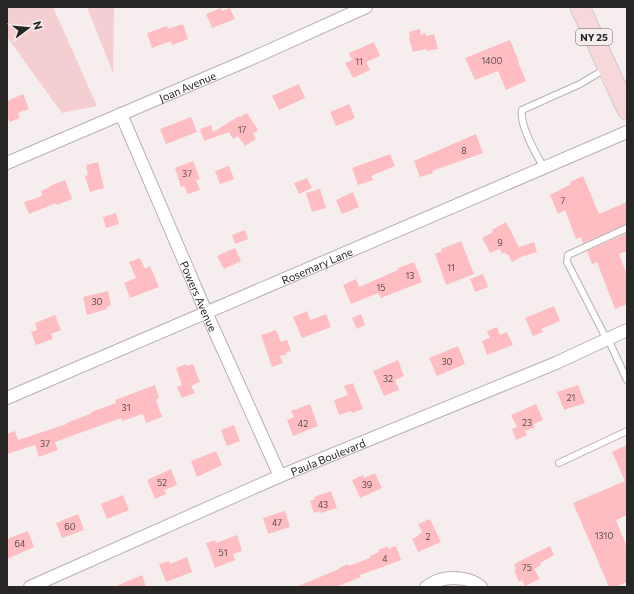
<svg xmlns="http://www.w3.org/2000/svg" width="634" height="594" font-family="Commissioner,sans-serif">
<style>
.green{fill:#f5ced1}
.building{fill:#febdc3}
.lines{fill:none;stroke-linecap:round;stroke-linejoin:round}
.lane-casing{stroke:#b9b0b1;stroke-width:8}
.street-casing{stroke:#b9b0b1;stroke-width:14}
.primary-casing{stroke:#cbcbcb;stroke-width:21}
.lane{stroke:#fff;stroke-width:6}
.street{stroke:#fff;stroke-width:12}
.primary{stroke:#f7d7da;stroke-width:19}
.labels{text-anchor:middle;dominant-baseline:central;stroke-width:3;stroke-linejoin:round;paint-order:stroke}
.number-label{font-size:9px;fill:#5e4b4c}
.shield{fill:#f6edee;stroke:#666161;stroke-width:1}
.shield-label{font-size:10px;font-weight:bold;fill:#282525}
.street-label{font-size:11px;fill:#282525;stroke:#f6edee}
</style>
<rect width="100%" height="100%" fill="#f6edee"/>
<!-- green -->
<path class="green" d="M7,7H53L97,106L62,113L7,37Z
M87,7H114L113,73Z"/>
<!-- building -->
<path class="building" d="M221,8L222,11L230,8L235,19L212,28L206,14Z
M183,24L188,39L172,45L171,41L152,48L147,33L167,26L168,29Z
M420,29L421,35L425,33L426,36L434,34L438,49L427,51L426,49L413,52L409,38H410L409,32Z
M510,40L519,62H518L526,81L506,90L498,71L475,80L465,58Z
M374,42L380,56L366,62L370,70L353,78L345,63L352,60L349,53Z
M299,84L305,98L279,110L272,96Z
M23,94L29,109L18,113L20,118L10,122L7,116V101Z
M349,104L355,118L336,126L330,112Z
M247,113L258,130L253,134L256,139L245,146L238,136L233,139L229,132L204,141L200,129L211,125L213,132L239,116L240,117Z
M191,117L197,132L166,144L160,129Z
M476,134L483,153L432,171L433,173L420,177L414,161Z
M390,154L395,166L371,176L373,180L358,185L352,168Z
M193,161L200,179L196,180L200,190L188,194L184,186L181,187L175,168Z
M98,162L104,188L90,192L85,176L88,175L86,165Z
M229,166L234,179L220,184L215,171Z
M583,176L599,214L627,202V224L583,243L581,237L576,239L565,210L558,214L550,195L571,184L570,182Z
M307,178L312,188L299,194L294,183Z
M65,180L72,199L57,205L56,203L29,214L24,202L40,197L42,195L41,191L50,187V186Z
M320,189L326,208L312,212L306,193Z
M353,192L359,207L342,214L336,200Z
M116,213L119,224L106,228L103,217Z
M506,222L519,247L534,242L537,252L521,257L512,262L508,254L506,255L505,252L502,254L500,249L490,253L482,238L493,232L492,230Z
M245,230L248,239L235,244L232,235Z
M627,233V251L619,254L627,275V304L615,309L597,262L592,264L587,251Z
M461,241L474,274L446,285L435,254L442,251L441,249Z
M235,248L241,261L224,269L217,256Z
M140,258L145,269L150,266L159,287L130,298L124,283L136,278L129,262Z
M414,262L422,282L381,298L378,293L351,304L343,285L356,279L359,287L398,270V268Z
M483,274L488,287L475,292L470,279Z
M108,291L111,305L107,307V309L87,315L83,297Z
M554,306L560,321L541,329L543,332L533,336L525,318Z
M307,311L310,320L326,314L331,327L302,338L293,317Z
M361,314L365,325L357,329L352,318Z
M55,315L61,330L51,334L53,339L36,345L31,332L37,330L35,323Z
M497,327L500,335L507,332L513,345L487,355L482,341L490,338L487,331Z
M276,330L281,342L287,340L291,351L286,352L287,354L280,356L283,363L272,367L261,335Z
M458,346L465,364L437,376L429,358Z
M398,360L404,376L395,380L399,390L384,396L373,371Z
M186,364V366L193,364L200,382L191,386L195,393L182,398L177,387L182,385L176,368Z
M353,383L363,409L352,413L351,411L339,415L334,400L348,395L344,386Z
M155,385L159,398L156,400L162,417L146,423L143,414L122,421L121,418L55,442L58,450L39,457L35,445L7,454V434L15,431L18,440L67,424V423L92,413L91,412L116,403L115,400Z
M578,385L585,403L564,410L557,392Z
M310,404L318,426L293,436L287,420L294,417L291,411Z
M536,404L543,420L534,424L535,427L525,431L527,435L516,440L512,429L517,427L511,415Z
M234,425L240,441L227,446L221,430Z
M627,445V515L616,520L627,547V582L616,587H609L573,503L625,481L612,452Z
M216,451L222,465L197,477L191,461Z
M171,469L177,485L164,490L166,494L155,499L147,480Z
M375,473L382,488L360,498L352,480L363,475L364,478Z
M331,491L337,508L321,513L320,511L314,513L310,501L315,499L314,497Z
M123,495L129,510L107,519L101,504Z
M285,511L290,527L268,534L263,518Z
M78,514L84,530L62,538L56,523Z
M430,519L441,542L418,552L412,539L418,536V535L422,532L418,524Z
M28,531L34,547L7,559V539Z
M237,535L242,551L233,554L235,560L215,568L206,543L215,540L216,543Z
M388,546V549L396,546L401,560L360,575L361,577L336,587H296L339,569V568L348,564L349,566L370,558V556L379,552L378,550Z
M550,546L554,555L540,563L541,565L534,569L540,579L525,586L522,580L519,582L514,570L516,569L514,564Z
M187,557L192,572L166,582L159,564L169,561L170,564Z
M142,575L146,587H114Z"/>
<g class="lines">
<!-- lane casing -->
<g class="lane-casing">
<path id="lane" d="M544,168C536,154 519,125 522,110L580,84L607,68
M608,339L627,380
M607,340L567,262L568,255L627,228
M559,463L627,431"/>
</g>
<!-- street casing -->
<g class="street-casing">
<g id="street">
<path id="s1" d="M121,114L206,312L280,476"/>
<path id="s2" d="M7,163L248,60L366,7"/>
<path id="s3" d="M7,398L627,132"/>
<path id="s4" d="M30,587L280,476L556,363L627,330"/>
<path d="M426,587C430,585 435,581 440,580C452,576 472,578 481,587"/>
</g>
</g>
<!-- primary casing -->
<g class="primary-casing">
<path id="primary" d="M580,7L627,110"/>
</g>
<!-- lane -->
<use href="#lane" class="lane"/>
<!-- street -->
<use href="#street" class="street"/>
<!-- primary -->
<use href="#primary" class="primary"/>
</g>
<g class="labels">
<!-- number labels -->
<g class="number-label">
<text x="492" y="60">1400</text>
<text x="359" y="61">11</text>
<text x="242" y="129">17</text>
<text x="464" y="150">8</text>
<text x="187" y="173">37</text>
<text x="563" y="200">7</text>
<text x="500" y="242">9</text>
<text x="451" y="267">11</text>
<text x="410" y="275">13</text>
<text x="381" y="287">15</text>
<text x="97" y="301">30</text>
<text x="447" y="361">30</text>
<text x="388" y="378">32</text>
<text x="571" y="397">21</text>
<text x="126" y="407">31</text>
<text x="527" y="422">23</text>
<text x="303" y="423">42</text>
<text x="45" y="443">37</text>
<text x="162" y="482">52</text>
<text x="367" y="484">39</text>
<text x="323" y="504">43</text>
<text x="277" y="522">47</text>
<text x="70" y="526">60</text>
<text x="604" y="535">1310</text>
<text x="428" y="536">2</text>
<text x="20" y="543">64</text>
<text x="223" y="552">51</text>
<text x="385" y="558">4</text>
<text x="527" y="567">75</text>
</g>
<!-- shield labels -->
<rect class="shield" x="576" y="29" width="36" height="16" rx="3"/>
<g class="shield-label">
<text x="594" y="37">NY 25</text>
</g>
<!-- street labels -->
<g class="street-label">
<text stroke="none"><textPath href="#s2" startOffset="196">Joan Avenue</textPath></text>
<text stroke="none"><textPath href="#s3" startOffset="337">Rosemary Lane</textPath></text>
<text stroke="none"><textPath href="#s1" startOffset="198">Powers Avenue</textPath></text>
<text stroke="none"><textPath href="#s4" startOffset="325">Paula Boulevard</textPath></text>
</g>
</g>
<!-- border -->
<rect width="634" height="594" fill="none" stroke="#282525" stroke-width="16"/>
<!-- north arrow -->
<g transform="translate(28 28) rotate(74)" stroke="#f6edee" stroke-width="3" paint-order="stroke">
<path d="M0-3L7 15L0 10L-7 15Z" fill="#282525"/>
<text y="-6" font-size="11" font-weight="bold" text-anchor="middle" fill="#282525">N</text>
</g>
</svg>
